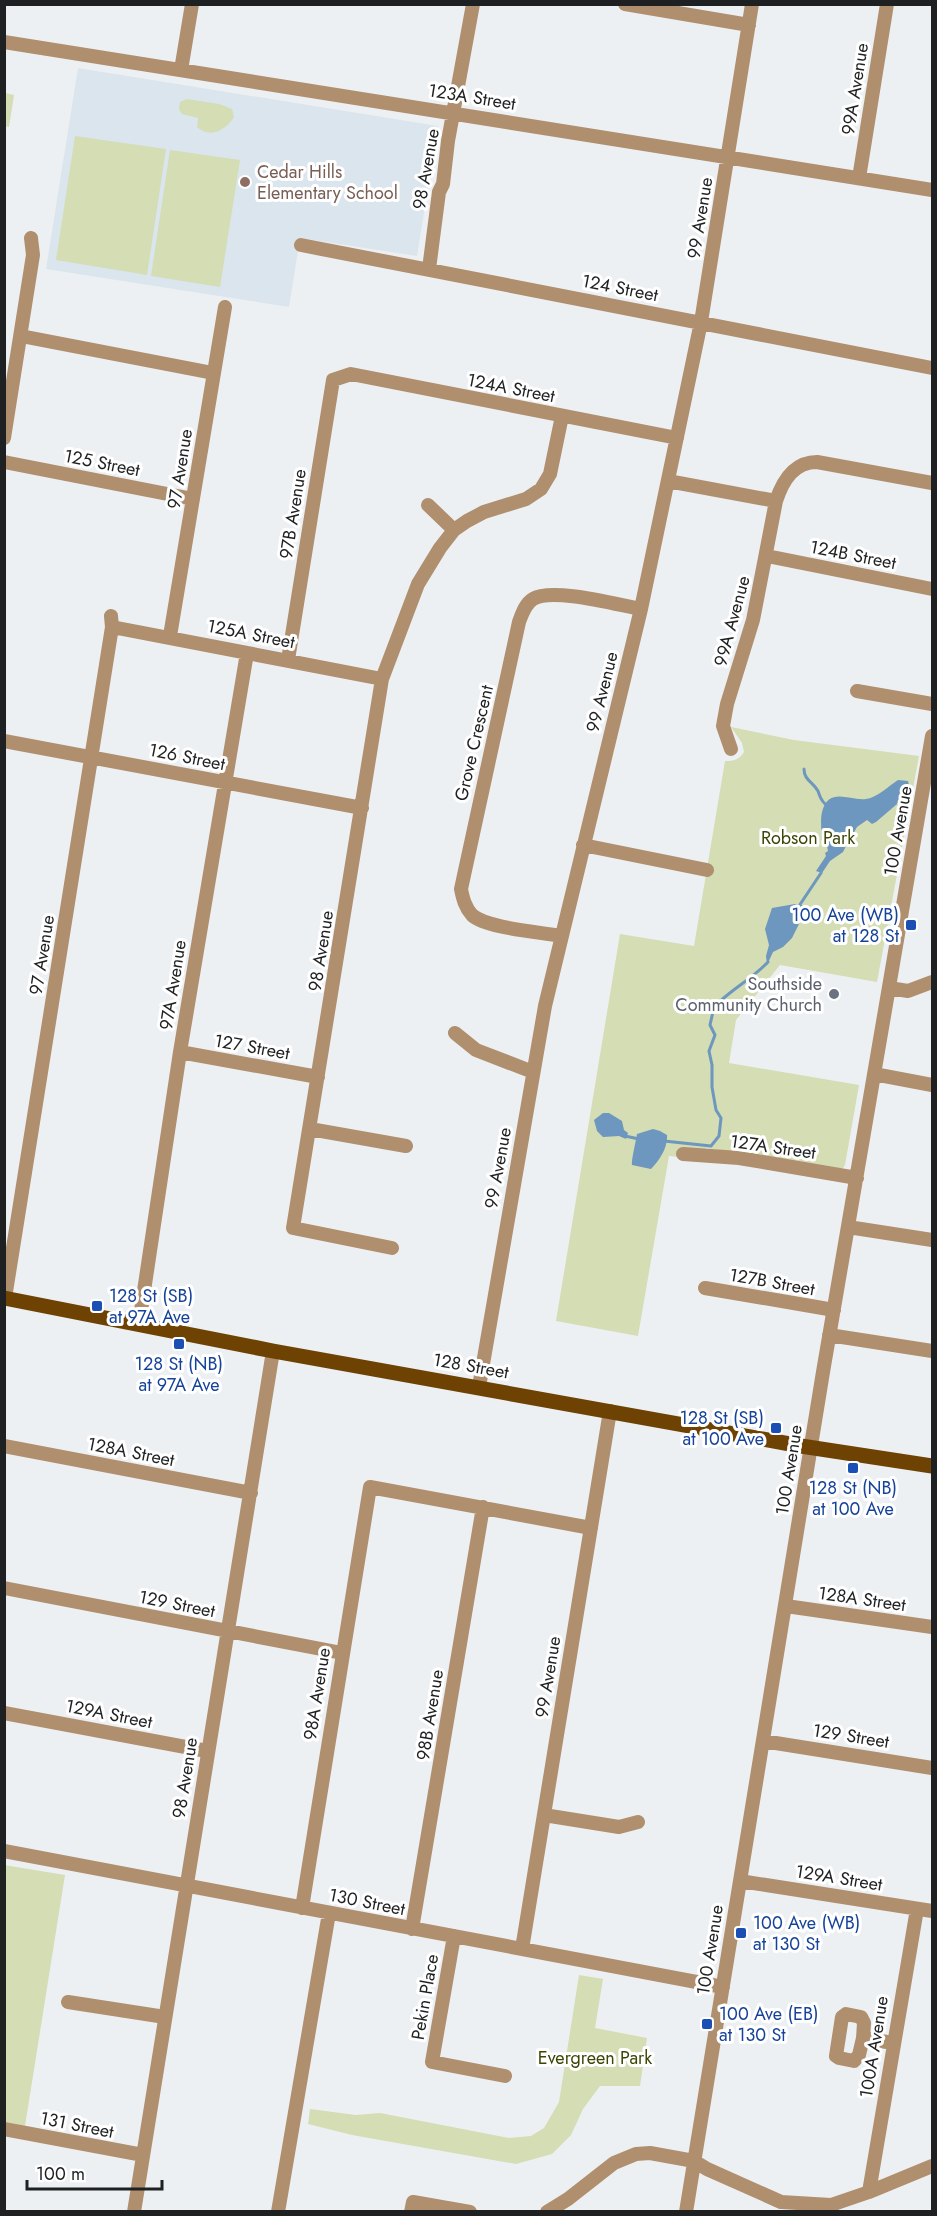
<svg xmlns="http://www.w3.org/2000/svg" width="937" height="2216" font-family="Jost,sans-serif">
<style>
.built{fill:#dbe5ed}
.green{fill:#d4ddb3}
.water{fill:#6d97be}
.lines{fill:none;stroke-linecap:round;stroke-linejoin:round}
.stream{stroke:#6d97be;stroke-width:3}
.minor{stroke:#af8f6e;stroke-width:14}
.major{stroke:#6d4202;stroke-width:15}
.education-dot{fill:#8d6e63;stroke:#fff;stroke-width:2}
.transit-dot{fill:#1a4fb4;stroke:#fff;stroke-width:2}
.worship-dot{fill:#6b7280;stroke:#fff;stroke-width:2}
.labels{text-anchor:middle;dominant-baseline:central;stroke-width:6;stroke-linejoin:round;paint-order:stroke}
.street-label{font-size:18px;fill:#1f2021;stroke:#fff}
.education-label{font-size:18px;fill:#785e54;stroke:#fff;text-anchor:start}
.park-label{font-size:18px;fill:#3c4504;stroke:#fff}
.transit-label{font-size:18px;fill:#164399;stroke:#fff;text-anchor:start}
.worship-label{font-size:18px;fill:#5b616d;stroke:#fff;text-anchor:end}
</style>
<rect width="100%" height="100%" fill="#edf0f3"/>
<!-- built -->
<path class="built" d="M78,68L438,126L417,256L300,238L289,307L46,269Z"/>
<!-- green -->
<path class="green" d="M5,93L14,95L9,127L5,126Z
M187,99L219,104L232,109L234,117C226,130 210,139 197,127L198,118L182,114L179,109L180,102Z
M75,136L166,149L147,275L56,260Z
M170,150L240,160L220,287L151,276Z
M731,727L794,740L919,756L877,982L780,965L736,1020L729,1063L859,1085L845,1165L843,1168L837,1169L706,1148L703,1160L669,1156L638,1336L556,1321L620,934L694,946L725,761C734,761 739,760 744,752L742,743Z
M4,1865L65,1875L25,2126L5,2122Z
M579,1975L603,1979L595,2028L647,2038L640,2086H600L583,2109L571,2135L552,2154L516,2164L352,2135L308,2124L310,2109L356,2115L380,2113L509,2138L531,2136L544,2128L559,2102Z"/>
<!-- water -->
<path class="water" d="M898,780L908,781L909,785L897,804L876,822L872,824L867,820L857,827L853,834L856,844L848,842L843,852L830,861L822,873L816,871L826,856L825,853L828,851L826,841L821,840C822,831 820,821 822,812C829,786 849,801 866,799C876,798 889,786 898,780Z
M795,904L808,906L792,938L783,947L773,952L767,965L766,956L769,945L765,929L772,908Z
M603,1113H609L622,1121L624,1130L628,1133L626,1139L619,1136L603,1137L597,1131L594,1120Z
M653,1129L660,1131L667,1135C668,1147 660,1160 651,1169L632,1165C631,1161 636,1141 637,1134Z"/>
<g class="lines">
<!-- stream -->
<path class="stream" d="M804,769C804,780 813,782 818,791C820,797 821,800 826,805
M799,906L821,873
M714,1007C730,990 752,979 768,962
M625,1136L639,1139
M664,1141L711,1146L719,1136L721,1118L716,1110L712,1087V1065L709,1051L715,1035L710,1025L714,1007L709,1005"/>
<!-- minor -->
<path class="minor" d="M625,4L749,25
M4,42L932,190
M181,70L192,4
M859,178L887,4
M301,245L932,368
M429,269L439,192L443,184L448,141L473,4
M21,336L213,373
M4,438L33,255L31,238
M4,462L193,499
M668,481L776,501C783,480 794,462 817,462L932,483
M428,505L454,530
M767,556L932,589
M112,627L382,679
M170,636L225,307
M288,660L333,380L351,374L677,438
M857,691L932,704
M4,741L362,808
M731,749L723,726L727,704L753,620L776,501
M583,845L707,870
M560,936C540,932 486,928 472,915C465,907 463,899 461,889L519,622C522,614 525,604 533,599C552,587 618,605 641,609
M889,988L908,991L932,982
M455,1033L476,1050L533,1072
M180,1052L318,1077
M874,1074L932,1085
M310,1129L406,1146
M683,1154L739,1158L857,1178
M848,1227L932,1240
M392,1248L293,1228L382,679L418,584L440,548L454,530L467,521L484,512L526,499L541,489L550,474L562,416
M705,1288L834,1310
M5,1298L112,627L111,616
M139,1324L180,1052L247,653
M829,1335L932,1351
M479,1387L545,1006L641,609L701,322L752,4
M4,1446L251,1493
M4,1588L342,1653
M786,1606L932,1627
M4,1713L207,1751
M763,1741L932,1768
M544,1815L619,1827L638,1822
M4,1851L723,1987
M740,1881L932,1911
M302,1908L370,1487L591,1528
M412,1929L483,1507
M454,1936L432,2062L505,2076
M522,1949L610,1411
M68,2002L165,2017
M863,2038L859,2055L854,2061L839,2058L836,2056L842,2017L846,2014L861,2017L864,2023L863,2038L893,2043
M4,2129L143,2155
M869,2192L917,1909
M134,2212L273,1351
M278,2212L329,1913
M411,2212L413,2202L470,2212
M547,2212L568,2199L614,2163L636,2154L650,2153L694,2161L707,2169L781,2202L831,2205L869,2192L932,2166
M686,2212L823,1372L932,736"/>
<!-- major -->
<path class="major" d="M4,1298L273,1351L801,1446L932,1466"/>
</g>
<!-- markers -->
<circle class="education-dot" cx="245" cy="182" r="6"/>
<g class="transit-dot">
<rect x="905" y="919" width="12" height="12" rx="3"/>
<rect x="91" y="1300" width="12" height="12" rx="3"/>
<rect x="173" y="1338" width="12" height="12" rx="3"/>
<rect x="770" y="1422" width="12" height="12" rx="3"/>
<rect x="847" y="1462" width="12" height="12" rx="3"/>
<rect x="735" y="1927" width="12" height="12" rx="3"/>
<rect x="701" y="2018" width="12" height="12" rx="3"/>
</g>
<circle class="worship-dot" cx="834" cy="994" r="6"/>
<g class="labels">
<!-- street labels -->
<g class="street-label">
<text transform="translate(855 89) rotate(-81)">99A Avenue</text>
<text transform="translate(472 97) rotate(9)">123A Street</text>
<text transform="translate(426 169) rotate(-80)">98 Avenue</text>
<text transform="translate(700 218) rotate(-81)">99 Avenue</text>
<text transform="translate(620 288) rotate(11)">124 Street</text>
<text transform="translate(511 388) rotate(11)">124A Street</text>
<text transform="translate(102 463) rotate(11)">125 Street</text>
<text transform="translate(180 469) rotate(-81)">97 Avenue</text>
<text transform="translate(293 514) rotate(-81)">97B Avenue</text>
<text transform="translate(853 555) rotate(11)">124B Street</text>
<text transform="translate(732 621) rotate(-75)">99A Avenue</text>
<text transform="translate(251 634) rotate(11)">125A Street</text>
<text transform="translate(602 692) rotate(-76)">99 Avenue</text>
<text transform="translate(474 743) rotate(-77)">Grove Crescent</text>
<text transform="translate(187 757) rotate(11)">126 Street</text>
<text transform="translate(898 831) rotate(-80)">100 Avenue</text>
<text transform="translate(321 951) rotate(-81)">98 Avenue</text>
<text transform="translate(42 955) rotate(-81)">97 Avenue</text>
<text transform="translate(173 985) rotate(-81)">97A Avenue</text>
<text transform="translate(252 1047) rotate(10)">127 Street</text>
<text transform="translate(773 1147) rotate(8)">127A Street</text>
<text transform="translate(498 1168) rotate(-80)">99 Avenue</text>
<text transform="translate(772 1282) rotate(10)">127B Street</text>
<text transform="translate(471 1366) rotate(10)">128 Street</text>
<text transform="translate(131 1452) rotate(11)">128A Street</text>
<text transform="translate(789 1470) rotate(-81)">100 Avenue</text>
<text transform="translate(862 1599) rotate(8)">128A Street</text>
<text transform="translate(177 1604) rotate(11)">129 Street</text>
<text transform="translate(548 1677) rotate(-81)">99 Avenue</text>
<text transform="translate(317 1694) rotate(-81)">98A Avenue</text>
<text transform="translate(109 1714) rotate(11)">129A Street</text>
<text transform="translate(430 1715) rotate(-81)">98B Avenue</text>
<text transform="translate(851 1736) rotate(9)">129 Street</text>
<text transform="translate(185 1778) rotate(-81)">98 Avenue</text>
<text transform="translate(839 1878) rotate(9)">129A Street</text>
<text transform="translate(367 1902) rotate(11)">130 Street</text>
<text transform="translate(710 1950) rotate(-81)">100 Avenue</text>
<text transform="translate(425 1997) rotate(-80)">Pekin Place</text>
<text transform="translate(874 2047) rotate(-81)">100A Avenue</text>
<text transform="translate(77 2125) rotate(11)">131 Street</text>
</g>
<!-- education labels -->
<g class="education-label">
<text x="257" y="172">Cedar Hills<tspan x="257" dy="21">Elementary School</tspan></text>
</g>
<!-- park labels -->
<g class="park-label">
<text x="808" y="838">Robson Park</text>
<text x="595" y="2058">Evergreen Park</text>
</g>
<!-- transit labels -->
<g class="transit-label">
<text x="899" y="915" text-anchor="end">100 Ave (WB)<tspan x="899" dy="21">at 128 St</tspan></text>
<text x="109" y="1296">128 St (SB)<tspan x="109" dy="21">at 97A Ave</tspan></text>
<text x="179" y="1364" text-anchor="middle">128 St (NB)<tspan x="179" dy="21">at 97A Ave</tspan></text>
<text x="764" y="1418" text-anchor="end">128 St (SB)<tspan x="764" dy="21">at 100 Ave</tspan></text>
<text x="853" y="1488" text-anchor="middle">128 St (NB)<tspan x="853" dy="21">at 100 Ave</tspan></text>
<text x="753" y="1923">100 Ave (WB)<tspan x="753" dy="21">at 130 St</tspan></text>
<text x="719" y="2014">100 Ave (EB)<tspan x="719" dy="21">at 130 St</tspan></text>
</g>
<!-- worship labels -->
<g class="worship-label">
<text x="822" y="984">Southside<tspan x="822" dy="21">Community Church</tspan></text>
</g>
</g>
<!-- border -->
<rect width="937" height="2216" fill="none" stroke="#1f2021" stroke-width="12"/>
<!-- scale -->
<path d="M27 2180v9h135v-9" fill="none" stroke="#1f2021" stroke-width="3"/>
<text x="36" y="2180" font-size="18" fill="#1f2021" stroke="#ffffff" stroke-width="4.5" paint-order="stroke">100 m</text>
</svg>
